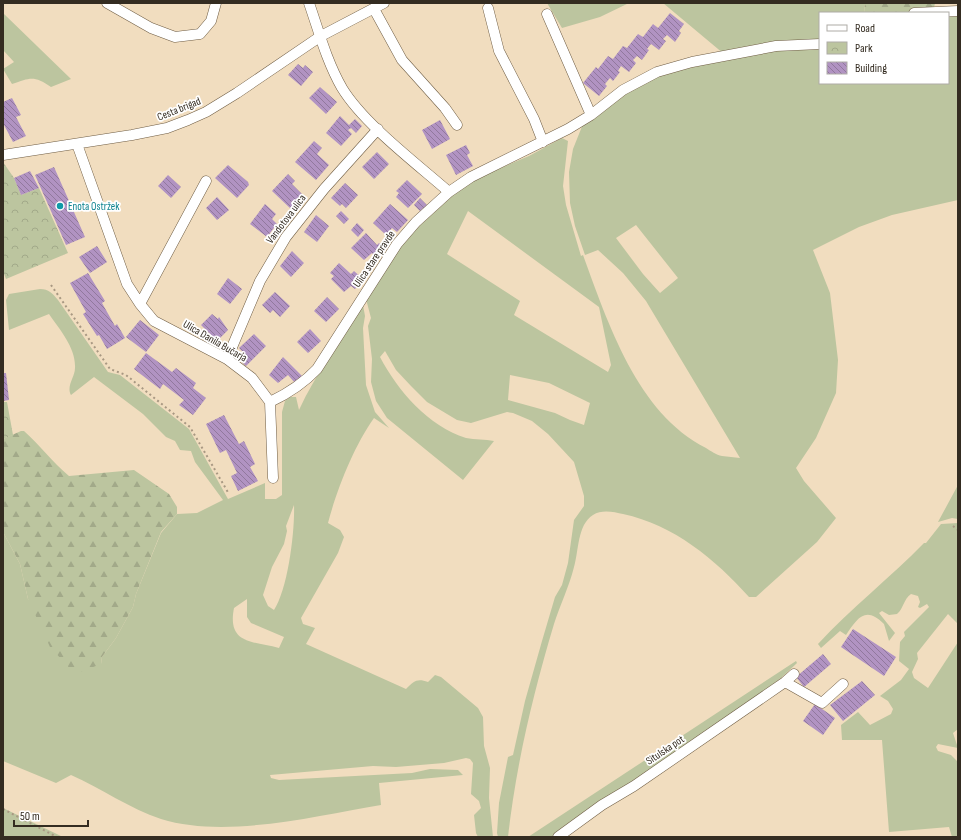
<svg xmlns="http://www.w3.org/2000/svg" width="961" height="840" font-family="'Sofia Sans Condensed',sans-serif">
<style>
.grass{fill:#bcc59f;fill-rule:evenodd}
.forest{fill:url(#forest-firs)}
.park{fill:url(#park-crowns)}
.building{fill:url(#building-back-hatch)}
.lines{fill:none;stroke-linecap:round;stroke-linejoin:round}
.minor-casing{stroke:#6f5d44;stroke-width:11}
.path{stroke:#a89882;stroke-width:2;stroke-dasharray:2 3;stroke-linecap:butt}
.minor{stroke:#fff;stroke-width:10}
.culture-dot{fill:#0f9aa8;stroke:#fff;stroke-width:1.5}
.labels{text-anchor:middle;dominant-baseline:central;stroke-width:3.5;stroke-linejoin:round;paint-order:stroke}
.street-label{font-size:11px;fill:#342c21;stroke:#fff}
.culture-label{font-size:11px;fill:#0d838f;stroke:#fff;text-anchor:start}
</style>
<defs>
<pattern id="forest-firs" width="22" height="20" patternUnits="userSpaceOnUse"><rect width="22" height="20" fill="#bcc59f"/><path d="M5 1l3.5 6h-7zM16 11l3.5 6h-7z" fill="#a2a989"/></pattern>
<pattern id="park-crowns" width="20" height="18" patternUnits="userSpaceOnUse"><rect width="20" height="18" fill="#bcc59f"/><path d="M2 6a3 3 0 1 1 6 0M12 15a3 3 0 1 1 6 0" fill="none" stroke="#a2a989"/></pattern>
<pattern id="building-back-hatch" width="6" height="6" patternUnits="userSpaceOnUse"><rect width="6" height="6" fill="#b193c2"/><path d="M-1 5l2 2M0 0l6 6M5-1l2 2" fill="none" stroke="#91789d"/></pattern>
</defs>
<rect width="100%" height="100%" fill="#f1ddbf"/>
<!-- grass -->
<path class="grass" d="M547,3H629L600,17L562,28Z
M663,3H865L864,13H820V42L724,54Z
M958,13V200L892,215L859,227L813,250L830,293L838,360L836,393L816,438L796,468L804,481L836,518L817,542L756,597H749C715,559 674,525 623,514C614,512 602,509 593,515C577,525 579,551 574,567C569,587 560,605 554,624C533,694 516,765 508,837H498L497,833L499,803L508,757L513,755L525,701L542,641L555,597L562,585L568,563L574,520L584,506V496L574,462L548,434L532,421L513,413L507,412L471,423L457,420L427,402L411,386L396,370L385,351L380,357C398,391 428,426 466,438C475,440 485,439 494,441L463,480L387,418L376,401L371,382L372,359L368,326L371,318L366,299L401,243L451,197L464,186L486,174L529,156L562,138L568,141L563,186L566,205L581,256L583,255C608,323 637,413 706,448C711,451 716,455 722,456C728,457 734,457 740,458L646,301L623,273L598,250L585,255L575,226L570,203L569,172L573,149L583,124L621,96L656,76L775,48L820,47V83H948V14ZM468,211L599,307L611,365L608,372L514,315L520,301L447,254ZM636,225L678,278L660,293L643,274L616,238ZM510,375L549,383L590,403L584,425L570,420L555,413L508,400Z
M3,14V13L71,79L51,87C34,75 30,78 12,84L3,69L14,62L3,50Z
M40,289C49,289 52,293 58,300L108,372L120,375L189,429L228,499L265,483V499H276L282,495V412L285,401L290,397H296L299,410C316,373 341,340 363,305L365,316L363,328L366,385L375,412L389,428L374,418C354,446 337,489 328,523L340,530L344,537L338,553L301,618L303,624L315,628L306,644L406,689C414,681 417,678 428,682L435,675L441,677L478,708L483,717L484,746L490,768L489,798L493,837H478L476,833L474,815L481,808L479,801L471,794L473,763L470,759L466,758L444,763L396,767L373,766L270,775L271,778L279,780L412,773L430,769L458,770L463,775L379,783L381,805C315,816 226,839 161,819C130,809 101,788 71,775L56,783L3,761V532L20,564L28,599L101,664L102,657L116,638L133,607L136,594L161,533L177,514L197,513L223,500L195,462L191,451L180,450L175,441L166,437L143,414L94,377L71,395C66,386 75,377 75,368C76,348 60,330 49,314L9,330L6,300L9,294ZM294,505C295,531 288,589 274,610L268,606L263,595L272,567L284,544L287,531L286,526ZM247,599V617L251,623L284,637L279,648C252,641 227,644 234,608Z
M958,485V519L952,518L938,522Z
M958,523V624L948,614L917,653L918,659L912,672L914,678L928,688L958,642V729L953,733L958,748L938,744L936,747L938,751L951,755L958,762V837H952L949,827L889,832L882,740H842L841,725L858,712L870,725L891,714L893,709L888,701L880,696L901,680L909,669L899,661L900,642L905,636L904,632L929,607L927,604L920,608L918,607L920,602L918,596L911,594C903,600 904,608 897,614L889,615L882,611L879,613L895,633L889,641L884,624C865,605 857,619 846,635L840,631L821,648L818,644C851,608 890,578 924,543H926L941,524Z
M796,661L797,663L781,678L718,725L553,837H528Z
M3,808L63,837H3Z"/>
<!-- forest -->
<path class="forest" d="M865,3H935L934,8L903,13H864Z
M21,431H24C40,445 52,462 69,476L134,470L169,494L177,507V514L161,532L136,594L133,607L116,638L102,657L101,664L75,674L50,647L28,599L20,564L3,532V439Z"/>
<!-- park -->
<path class="park" d="M3,162L14,178L21,195L39,188L68,253L6,279L3,271Z
M3,402H7L13,435L3,439Z"/>
<!-- building -->
<path class="building" d="M670,13L684,24L679,31L681,33L675,42L667,35L663,39L666,41L659,50L651,44L647,49L649,50L642,60L637,56L633,60L636,63L629,72L621,66L618,71L620,72L613,81L610,78L605,84L607,86L599,96L583,83L596,67L598,69L608,56L613,59L623,46L627,48L638,34L643,37L653,24L658,28Z
M298,64L303,68L305,65L313,72L301,86L288,75Z
M320,87L337,102L326,114L309,98Z
M12,98L21,115L16,117L26,136L13,142L3,123V102Z
M340,116L349,125L355,119L362,126L356,133L351,128L348,130L352,134L341,146L326,133Z
M440,120L450,139L432,149L422,130Z
M314,141L322,148L317,154L329,165L316,180L295,162Z
M466,145L470,153L467,155L473,166L456,175L446,155Z
M377,152L389,164L374,179L362,167Z
M228,165L248,182L249,185L237,198L215,178Z
M54,167L85,237L66,245L35,175Z
M30,171L39,188L21,195L14,178Z
M288,174L295,181L292,184L304,196L291,209L272,191Z
M168,175L181,187L171,198L158,186Z
M407,180L422,194L408,208L396,197L399,193L396,191Z
M345,183L358,195L346,208L342,204L340,206L331,198Z
M217,197L229,210L217,220L206,208Z
M420,198L427,205L420,211L414,205Z
M265,204L276,214L272,219L277,224L267,237L250,224Z
M390,204L408,220L397,232L392,228L386,235L373,223Z
M341,211L349,219L344,224L336,216Z
M316,215L329,226L317,242L304,232Z
M357,223L364,230L358,237L351,230Z
M366,233L377,245L379,243L385,249L376,258L372,253L364,260L351,248Z
M97,246L107,262L90,273L79,257Z
M292,251L304,263L291,277L280,266Z
M339,263L351,274L354,271L364,280L355,289L351,286L344,292L331,279L334,276L330,273Z
M88,273L105,301L102,303L115,326L117,324L125,338L107,349L99,335L97,336L83,314L86,312L70,283Z
M228,278L242,289L230,304L217,294Z
M275,292L290,306L280,317L273,310L270,313L262,305Z
M327,297L339,309L326,322L314,311Z
M212,314L218,319L219,317L228,330L217,341L201,325Z
M140,320L159,335L146,352L126,337Z
M310,329L321,341L308,353L297,342Z
M254,334L266,346L246,366L240,360L245,354L239,348Z
M146,353L172,372L176,368L196,383L193,388L206,398L193,415L179,405L184,400L163,384L160,389L134,369Z
M283,357L302,376L295,383L288,375L278,383L269,375Z
M3,373H6L9,400L3,401Z
M224,415L239,444L244,441L255,464L250,467L258,481L238,491L231,476L237,473L226,450L220,453L206,424Z
M853,629L896,657L884,676L841,647Z
M823,654L831,664L804,687L796,677Z
M862,681L875,695L843,721L830,705Z
M815,704L835,718L823,735L803,721Z"/>
<g class="lines">
<!-- minor casing -->
<g class="minor-casing">
<path id="minor" d="M107,3L151,28L175,37L200,34L211,21L216,3
M309,3C319,32 327,62 342,88C364,124 416,163 449,192
M488,8L499,51L534,119L543,142
M374,9L402,60L445,108L457,125
M914,13L958,11
M547,14L591,115
M77,144L127,284L140,304L154,321L227,359L252,378L270,402L273,478
M3,155L132,135L167,128L188,120L206,112L237,93L321,36L384,3
M140,304L206,181
M227,359L260,281L286,237L324,189L378,129
M270,402C289,393 303,384 317,369L397,244L416,222L449,192L471,177L568,129L591,115L623,90L657,72L692,62L776,46L820,44
M785,682L822,703L843,684
M558,837L602,805L634,786L785,682L794,674"/>
</g>
<!-- path -->
<path class="path" d="M51,285L110,369L126,375L190,427L229,494
M953,526L958,530
M3,809L57,837"/>
<!-- minor -->
<use href="#minor" class="minor"/>
</g>
<!-- markers -->
<circle class="culture-dot" cx="60" cy="206" r="4"/>
<g class="labels">
<!-- street labels -->
<g class="street-label">
<text transform="translate(179 109) rotate(-22)">Cesta brigad</text>
<text transform="translate(286 219) rotate(-53)">Vandotova ulica</text>
<text transform="translate(374 259) rotate(-56)">Ulica stare pravde</text>
<text transform="translate(215 341) rotate(30)">Ulica Danila Bučarja</text>
<text transform="translate(665 750) rotate(-34)">Situlska pot</text>
</g>
<!-- culture labels -->
<g class="culture-label">
<text x="68" y="206">Enota Ostržek</text>
</g>
</g>
<!-- border -->
<rect width="961" height="840" fill="none" stroke="#342c21" stroke-width="8"/>
<!-- legend -->
<rect x="819" y="12" width="130" height="72" fill="#ffffff" stroke="#aeaba6"/>
<rect x="827" y="25" width="20" height="6" fill="#ffffff" stroke="#aeaba6"/>
<text x="855" y="32" font-size="12" fill="#342c21">Road</text>
<rect x="827" y="42" width="20" height="12" fill="url(#park-crowns)" stroke="#aeaba6"/>
<text x="855" y="52" font-size="12" fill="#342c21">Park</text>
<rect x="827" y="62" width="20" height="12" fill="url(#building-back-hatch)" stroke="#aeaba6"/>
<text x="855" y="72" font-size="12" fill="#342c21">Building</text>
<!-- scale -->
<path d="M14 820v6h74v-6" fill="none" stroke="#342c21" stroke-width="2"/>
<text x="20" y="820" font-size="12" fill="#342c21" stroke="#ffffff" stroke-width="3" paint-order="stroke">50 m</text>
</svg>
